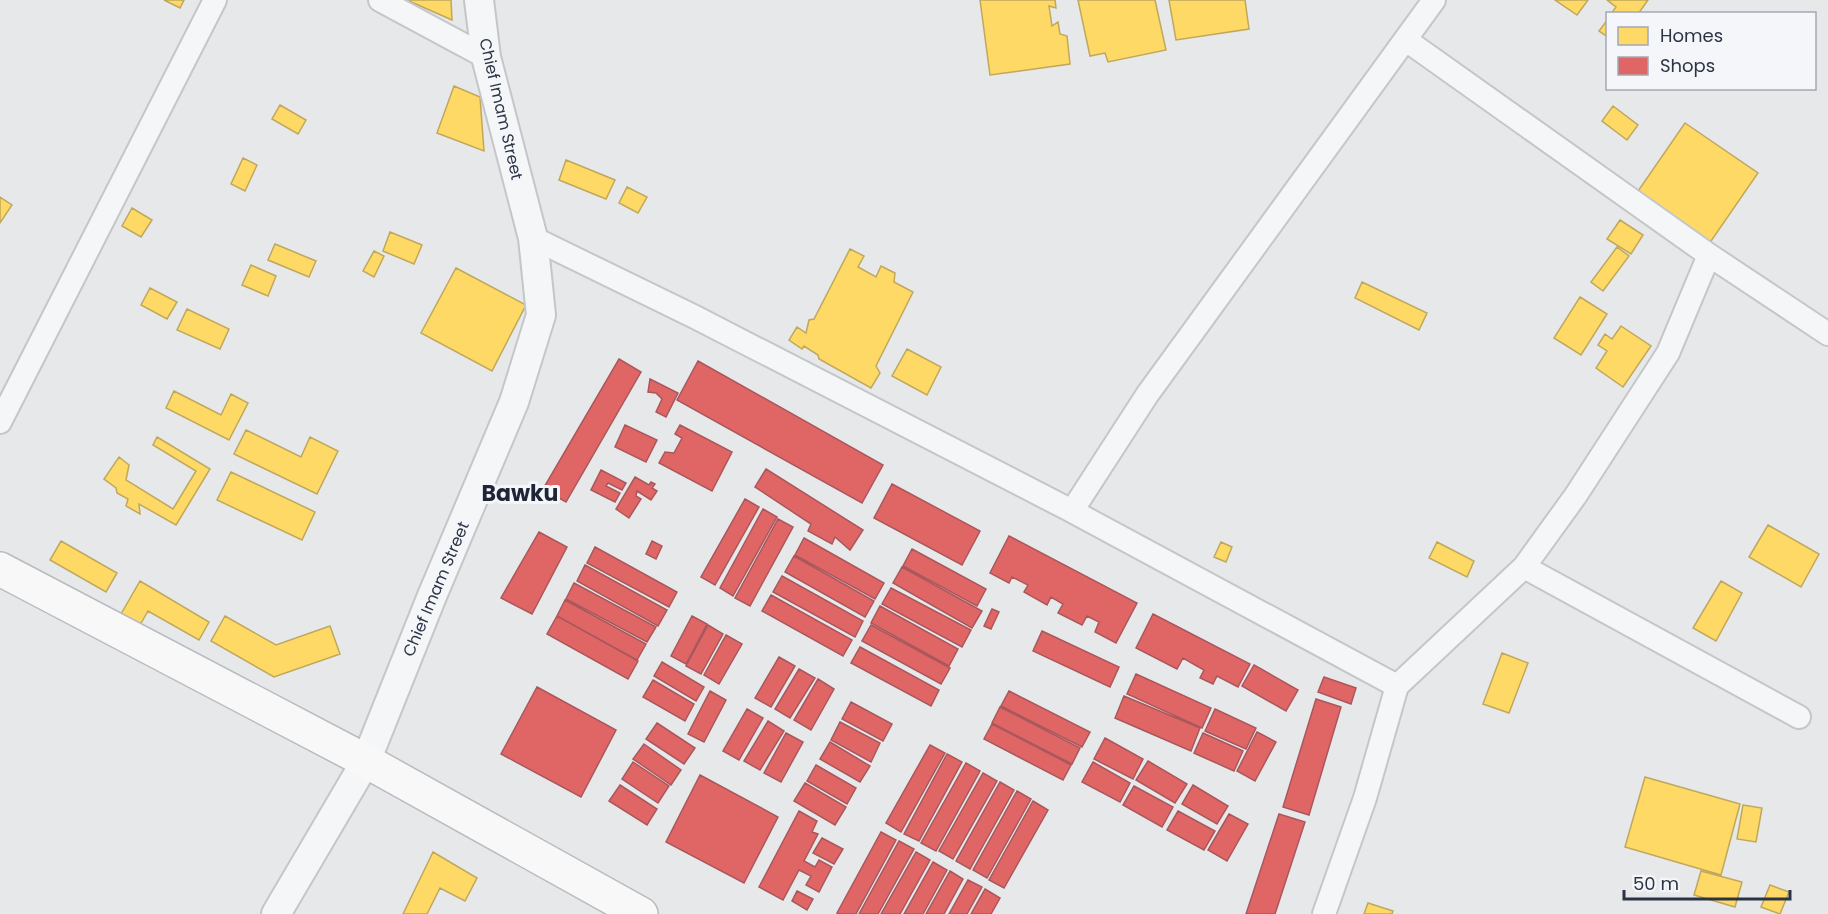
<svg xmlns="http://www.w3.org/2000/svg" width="1828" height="914" font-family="Poppins,sans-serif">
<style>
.homes{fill:#ffd966;stroke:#bfa85c;stroke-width:1.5}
.shops{fill:#e06666;stroke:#aa575c;stroke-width:1.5}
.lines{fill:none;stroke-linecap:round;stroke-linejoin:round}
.minor-casing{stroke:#c4c6c8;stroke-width:26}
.tertiary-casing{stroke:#c4c6c8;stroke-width:32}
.trunk-casing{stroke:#b8bbbf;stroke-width:36}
.minor{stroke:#f5f6f7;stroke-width:22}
.tertiary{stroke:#f5f6f7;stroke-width:28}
.trunk{stroke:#f8f8f8;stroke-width:33}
.labels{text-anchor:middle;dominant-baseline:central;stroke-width:6;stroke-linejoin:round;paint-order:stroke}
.street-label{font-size:16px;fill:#2b3445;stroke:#f4f6f9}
.district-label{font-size:22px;font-weight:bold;fill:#1d2536;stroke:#f4f6f9}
</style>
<rect width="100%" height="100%" fill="#e6e8ea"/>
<!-- homes -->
<path class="homes" d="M164,0H184L180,8Z
M410,0H451L452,20L409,1Z
M980,0H1055L1056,8L1049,6L1052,26L1058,22L1060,34L1067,36L1070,64L990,75Z
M1078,0H1155L1166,50L1108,62L1105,53L1090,56Z
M1169,0H1245L1249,29L1176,40Z
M1555,0H1588L1577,15Z
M1607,0H1648L1638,14H1611L1616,7Z
M1608,19V37L1599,31Z
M454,86L480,97L484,151L437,133Z
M280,105L306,120L298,134L272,119Z
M1613,106L1638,125L1627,140L1602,121Z
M1685,123L1758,173L1709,244L1636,194Z
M243,158L257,165L245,191L231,184Z
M566,160L615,180L606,199L559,180Z
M627,187L647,197L638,213L619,203Z
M0,197L12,205L0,223Z
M132,208L152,220L141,237L122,226Z
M1620,220L1643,235L1631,254L1607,239Z
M390,232L422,245L414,264L383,251Z
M275,244L316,261L309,277L268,260Z
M1617,247L1629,256L1603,291L1591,282Z
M850,249L864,256L858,267L876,277L881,266L895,273L894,282L913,292L876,366L880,373L871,388L819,359L818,355L804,346L802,349L789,340L797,327L806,333L809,320L814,319Z
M374,251L384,256L374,277L363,271Z
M251,265L276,276L268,296L242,285Z
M456,268L526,305L492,371L421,333Z
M1362,282L1427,313L1419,330L1355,298Z
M150,288L177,302L167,319L141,305Z
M1580,297L1607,314L1581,355L1554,338Z
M187,309L229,329L220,349L177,330Z
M1621,326L1651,346L1623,387L1596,368L1607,351L1598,345L1605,334L1612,339Z
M907,349L941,367L927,395L892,376Z
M174,391L221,415L231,394L248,403L229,440L166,408Z
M246,430L301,457L310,437L338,451L317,494L234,454Z
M157,437L210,469L176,525L139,504L140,514L126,506L128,499L117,493L116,488L104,479L119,457L129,465L126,480L173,509L196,471L153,445Z
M231,472L315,512L302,540L217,500Z
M1768,525L1819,554L1801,587L1749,557Z
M61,541L117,573L106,592L50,560Z
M1221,542L1232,547L1226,562L1214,557Z
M1437,542L1474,561L1467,577L1429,558Z
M140,581L209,622L199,640L148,611L140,625L121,614Z
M1721,581L1742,593L1716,641L1693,628Z
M225,616L276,645L330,626L340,654L274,677L211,641Z
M1502,653L1528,663L1509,713L1483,704Z
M1645,777L1740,804L1721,875L1625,847Z
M1743,805L1762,808L1756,842L1737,839Z
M433,852L477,878L465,901L440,888L427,914H403Z
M1701,871L1742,882L1735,907L1694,895Z
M1770,885L1789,892L1780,914L1761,907Z
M1368,903L1393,911L1392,914H1364Z"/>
<!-- shops -->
<path class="shops" d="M619,359L641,372L566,502L543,489Z
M698,361L883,465L862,503L677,400Z
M650,379L678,393L666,417L656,412L662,399L656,393L648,392Z
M625,425L657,440L646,462L615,447Z
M680,425L732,452L712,491L659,463L665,452L674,453L682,438L675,434Z
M766,469L863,530L850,550L835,537L832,544L808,531L811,524L755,487Z
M601,470L626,483L622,490L608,483L606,486L620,493L615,502L591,490Z
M635,477L649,485L651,482L655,484L652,488L657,491L651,500L637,491L636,496L641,499L629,518L616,509Z
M892,484L980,531L962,565L874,518Z
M745,499L759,507L715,585L701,577Z
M763,509L777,517L733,596L720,588Z
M778,519L793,527L750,606L735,598Z
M539,532L567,547L532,614L501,598Z
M1009,536L1137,603L1116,643L1095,632L1099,622L1087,616L1082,625L1058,613L1063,604L1051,597L1047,605L1024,592L1028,585L1012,577L1009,583L990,573Z
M804,538L884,583L875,599L795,555Z
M652,541L662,546L656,559L646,554Z
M595,547L677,592L669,607L587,563Z
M912,549L986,589L977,606L903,566Z
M794,556L874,601L865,617L785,572Z
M585,565L667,610L658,626L577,581Z
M902,567L982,611L972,628L893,583Z
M782,576L863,621L855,637L773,592Z
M574,583L656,627L647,642L566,599Z
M891,588L971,630L962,647L882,604Z
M771,595L852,640L843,656L762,611Z
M565,600L646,644L637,660L557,616Z
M880,606L958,649L949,666L871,623Z
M992,609L999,612L991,629L984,626Z
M1153,614L1250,664L1238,687L1217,676L1213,684L1200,678L1204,670L1183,658L1177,669L1136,648Z
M557,616L638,661L628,679L547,634Z
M692,616L707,624L686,664L671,656Z
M708,625L723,634L701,674L686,666Z
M871,625L950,668L941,684L862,641Z
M1042,631L1119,667L1110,687L1033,651Z
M726,635L742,644L719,684L704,675Z
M860,647L939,690L931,706L851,663Z
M779,657L795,666L771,707L755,698Z
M662,662L704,687L696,701L654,676Z
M1254,665L1298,690L1286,711L1242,686Z
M799,669L815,678L790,718L775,709Z
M1136,674L1211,708L1202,728L1127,694Z
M1324,677L1356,688L1351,704L1318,692Z
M818,679L834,689L811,730L794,720Z
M653,680L694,704L685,721L643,697Z
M537,687L616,730L581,797L501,754Z
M710,691L726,700L704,742L688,734Z
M1009,691L1090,732L1082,747L1001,706Z
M1124,696L1200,728L1191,751L1115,718Z
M1316,699L1341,707L1309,815L1283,807Z
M851,702L892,724L883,741L842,719Z
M1000,707L1080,748L1072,764L992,723Z
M747,709L763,718L739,760L723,751Z
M1215,709L1256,728L1246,749L1205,731Z
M768,721L784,731L760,770L744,761Z
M840,722L880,743L871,762L831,740Z
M657,723L695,748L684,764L646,739Z
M992,724L1071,765L1063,780L984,739Z
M1257,732L1276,742L1255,781L1237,771Z
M786,733L803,742L781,782L764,773Z
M1203,733L1243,751L1234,771L1194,753Z
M1105,738L1143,759L1133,779L1094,759Z
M830,742L870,766L860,782L820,759Z
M644,744L681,770L671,785L633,759Z
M930,745L945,753L901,832L886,823Z
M947,754L962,762L919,841L904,834Z
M1148,761L1187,784L1175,803L1136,780Z
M633,762L669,786L658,803L622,779Z
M1093,762L1130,783L1120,802L1082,782Z
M966,763L980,771L936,851L921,843Z
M816,765L856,788L847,804L807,781Z
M983,773L997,781L953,859L939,851Z
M700,775L778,817L744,883L666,842Z
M1000,782L1014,790L970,869L956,861Z
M805,783L846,807L835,825L794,801Z
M620,785L657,809L647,825L609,801Z
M1193,785L1228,806L1217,824L1182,804Z
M1134,786L1173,807L1162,827L1123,805Z
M1017,791L1031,799L987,878L973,870Z
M1033,801L1048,810L1004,888L989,880Z
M799,811L817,821L812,832L818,834L804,861L815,867L819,860L832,867L819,892L806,885L811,876L799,870L783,900L759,887Z
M1178,811L1215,831L1204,850L1167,830Z
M1229,814L1248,824L1227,861L1208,850Z
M1279,814L1305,822L1275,914H1246Z
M881,832L896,840L856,914H840L837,913Z
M822,838L843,849L834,864L813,853Z
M899,841L914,849L878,914H859Z
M916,852L930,860L900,914H881Z
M933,862L947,870L923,914H904Z
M950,871L963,879L944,914H926Z
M968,880L982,887L967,914H949Z
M985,889L1000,898L991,914H971Z
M797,891L813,899L807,910L792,901Z"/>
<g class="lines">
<!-- minor casing -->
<g class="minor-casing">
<path id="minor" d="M380,0L486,57
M1406,40L1709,255L1828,334
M533,238L695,317L1072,511L1147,395L1434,0
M0,422L215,0
M1072,511L1397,686L1365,798L1324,914
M1524,567L1799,717
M1397,686L1524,567L1576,495L1668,353L1709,255"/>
</g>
<!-- tertiary casing -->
<g class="tertiary-casing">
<path id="tertiary" d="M276,914L366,761L432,596L514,402L541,315L533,238L486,57L479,0"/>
</g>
<!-- trunk casing -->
<g class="trunk-casing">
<path id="trunk" d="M0,569L366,761L641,914"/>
</g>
<!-- minor -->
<use href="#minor" class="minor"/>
<!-- tertiary -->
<use href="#tertiary" class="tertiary"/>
<!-- trunk -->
<use href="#trunk" class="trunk"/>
</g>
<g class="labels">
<!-- street labels -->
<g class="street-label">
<text transform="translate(501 109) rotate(77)">Chief Imam Street</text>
<text transform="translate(436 589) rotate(-67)">Chief Imam Street</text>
</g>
<!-- district labels -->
<g class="district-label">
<text x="520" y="493">Bawku</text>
</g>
</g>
<!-- legend -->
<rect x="1606" y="12" width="210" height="78" fill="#f4f6f9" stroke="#a4a8b1" stroke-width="1.5"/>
<rect x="1618" y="27" width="30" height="18" fill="#ffd966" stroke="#a4a8b1" stroke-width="1.5"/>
<text x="1660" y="42" font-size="18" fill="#2b3445">Homes</text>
<rect x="1618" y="57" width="30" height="18" fill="#e06666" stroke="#a4a8b1" stroke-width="1.5"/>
<text x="1660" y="72" font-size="18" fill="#2b3445">Shops</text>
<!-- scale -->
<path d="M1624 890v9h166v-9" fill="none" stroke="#2b3445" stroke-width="3"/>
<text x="1633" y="890" font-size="18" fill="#2b3445" stroke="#f4f6f9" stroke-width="4.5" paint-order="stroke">50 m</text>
</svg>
